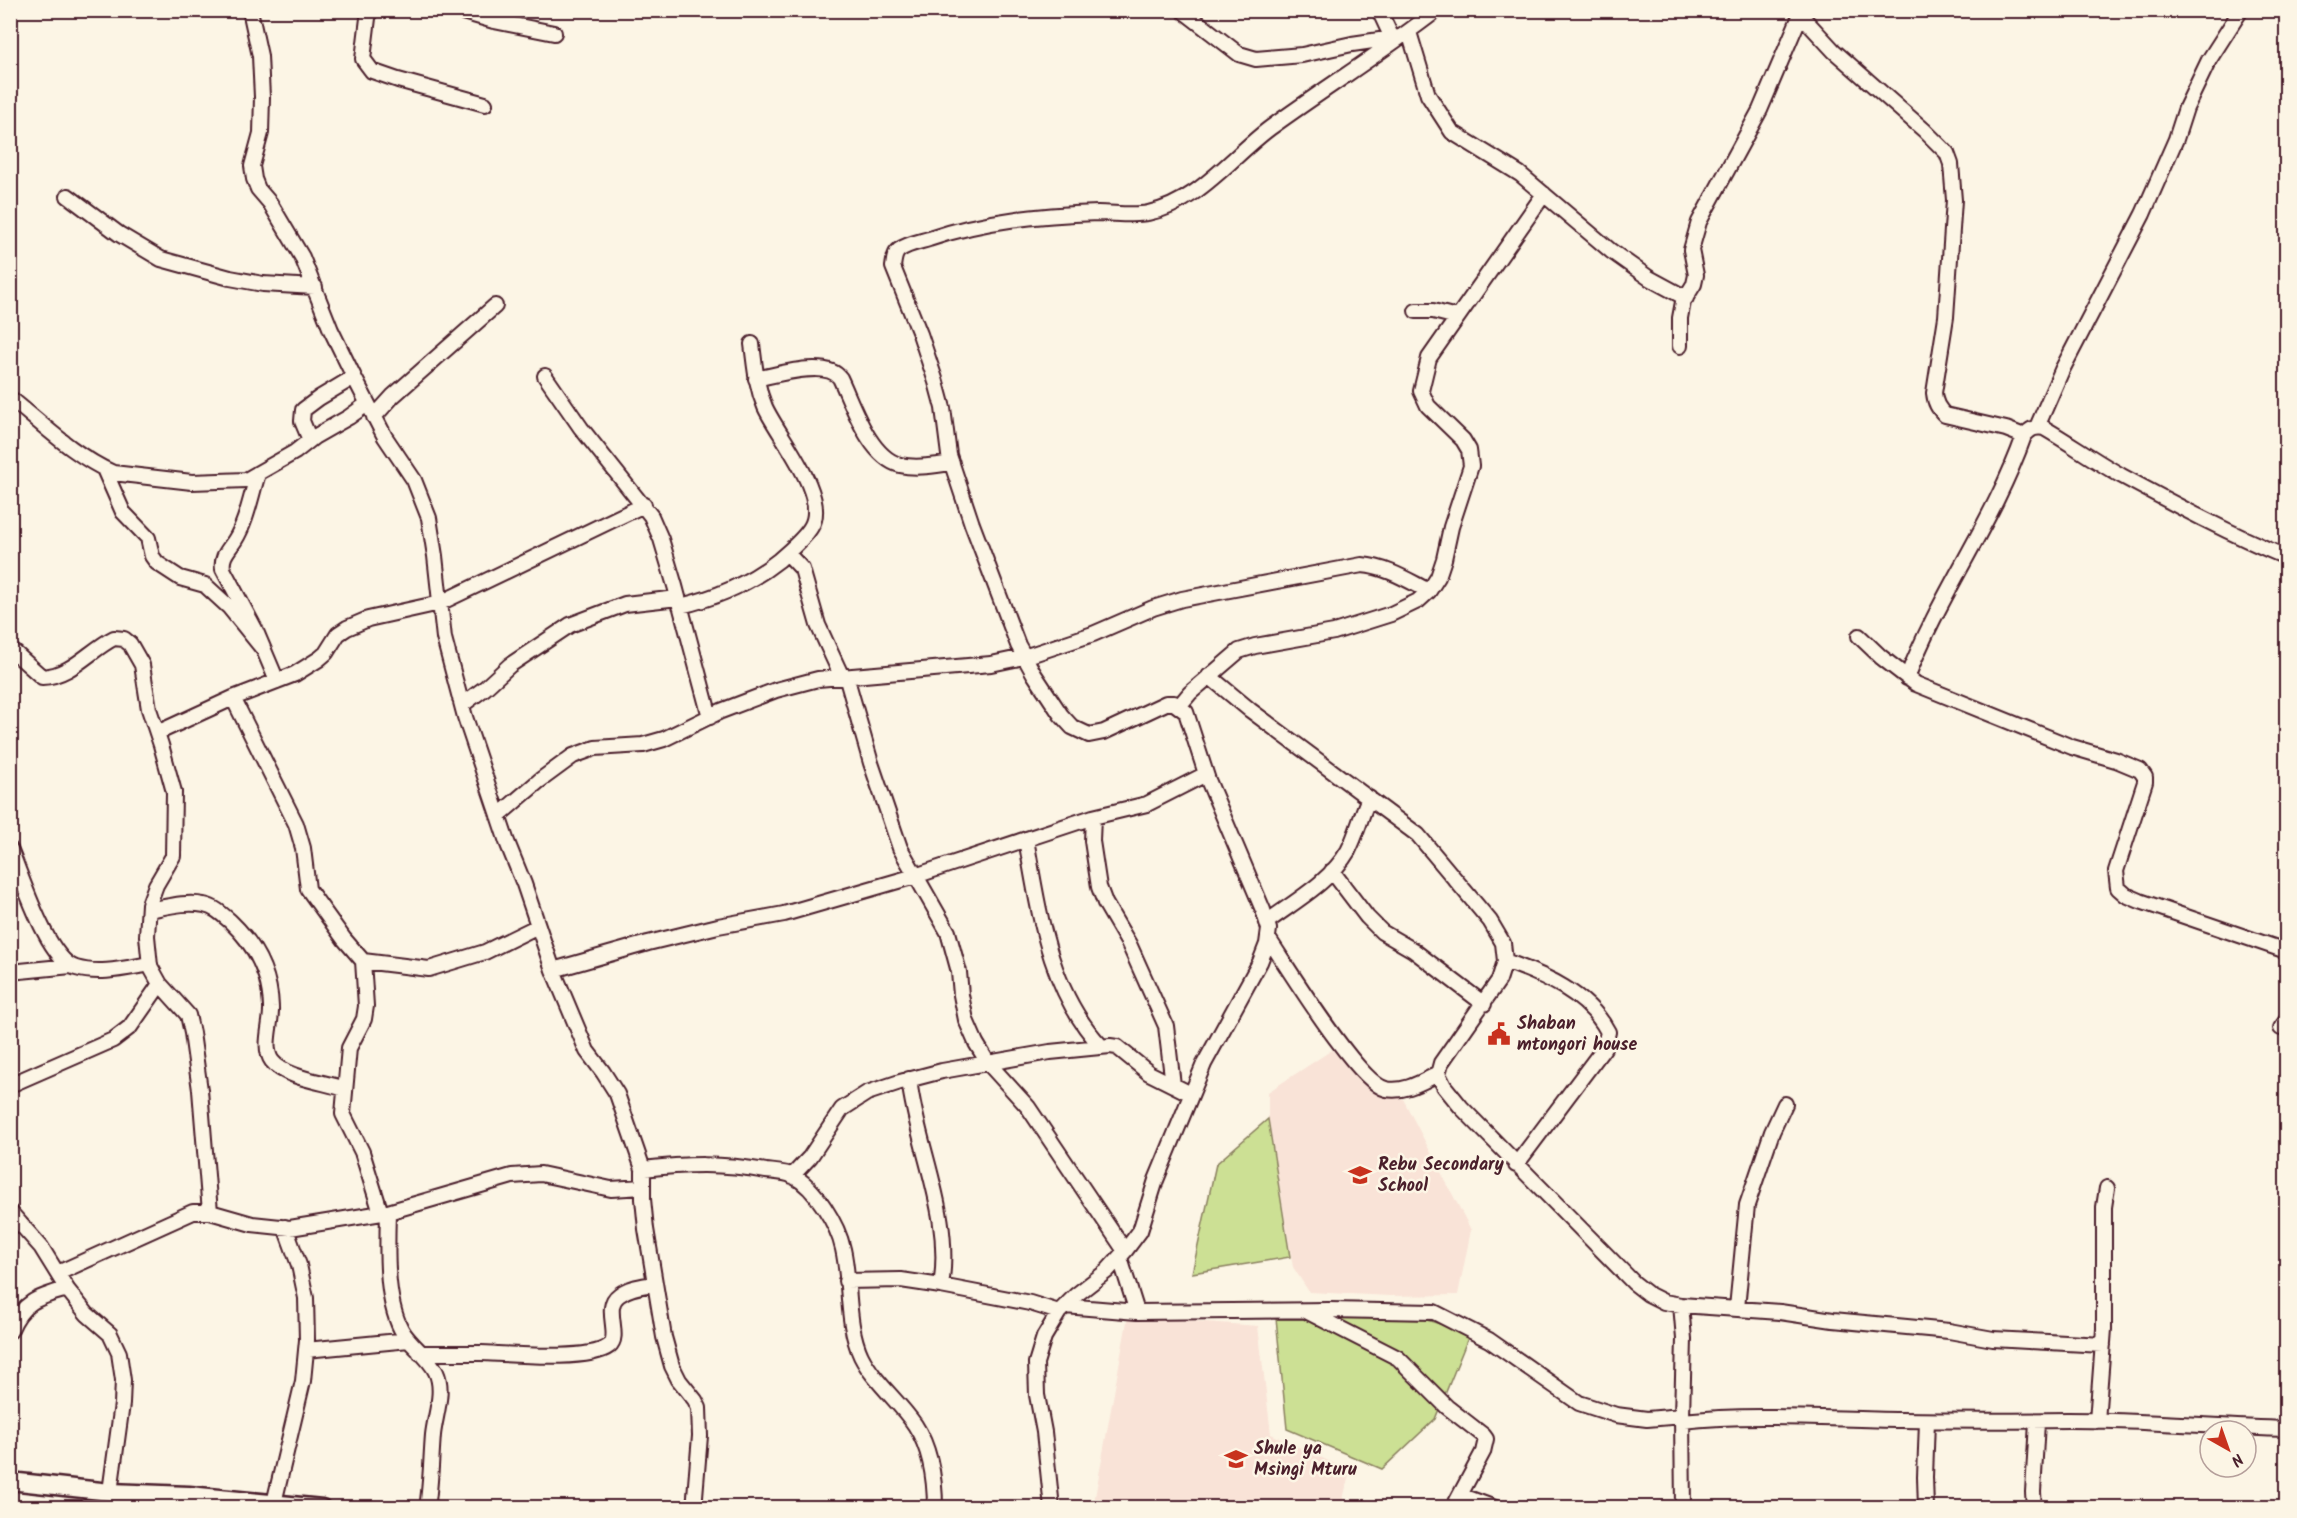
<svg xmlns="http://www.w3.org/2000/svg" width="2297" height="1518" font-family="Kalam,sans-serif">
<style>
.built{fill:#f9e3d7}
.green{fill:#cce094;stroke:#8b8060;stroke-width:1.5}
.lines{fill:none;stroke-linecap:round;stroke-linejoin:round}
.minor-casing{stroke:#4a1f2b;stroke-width:18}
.major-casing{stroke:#4a1f2b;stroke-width:21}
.minor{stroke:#fcf5e5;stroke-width:14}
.major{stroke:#fcf5e5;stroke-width:16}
.labels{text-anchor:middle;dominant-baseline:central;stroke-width:5;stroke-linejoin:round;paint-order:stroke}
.poi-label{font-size:18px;font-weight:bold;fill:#4a1f2b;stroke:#fcf5e5;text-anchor:start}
</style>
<rect width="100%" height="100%" fill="#fcf5e5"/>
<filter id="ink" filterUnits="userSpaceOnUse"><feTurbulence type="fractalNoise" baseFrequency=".0167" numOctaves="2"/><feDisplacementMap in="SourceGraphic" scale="12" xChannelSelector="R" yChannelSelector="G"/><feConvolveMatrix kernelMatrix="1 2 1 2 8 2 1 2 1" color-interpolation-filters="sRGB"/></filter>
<g filter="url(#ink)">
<!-- built -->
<path class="built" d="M1332,1050L1376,1092L1403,1099L1471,1230L1458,1295L1390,1296L1309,1292L1293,1267L1268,1119V1092Z
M1128,1316L1258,1326L1271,1434L1350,1471L1341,1507L1093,1508Z"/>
<!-- green -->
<path class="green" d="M1268,1119L1290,1257L1192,1273L1216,1164Z
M1407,1314L1470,1333L1435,1419L1382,1469L1287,1429L1276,1318Z"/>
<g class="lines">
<!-- minor casing -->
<g class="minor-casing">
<path id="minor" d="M250,10L260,56L262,97L261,133L252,166L254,179L258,189L270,203L302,257L331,330L354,377L385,437L414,480L429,518L435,556L444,638L465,717L507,842L524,884L553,970L587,1051L603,1072L617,1094L643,1169V1199L646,1229L664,1337L672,1366L679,1380L695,1400L699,1408L700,1436L694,1508
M369,10L363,59L372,71L398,80L485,104
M456,10L494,21L554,33
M1182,10L1239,54L1256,59L1302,55L1352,44L1400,37
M1379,10L1392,38
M1796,10L1834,51L1924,130L1947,153L1951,164L1954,200L1946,317L1934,393C1935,403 1938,408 1945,415L2006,429L2024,436
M1409,32L1428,95L1452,132L1520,174L1611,251L1649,278L1686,298
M68,196L119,234L161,259L230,278L263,284L315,287
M1416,311H1433L1457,317
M1680,346V318L1683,302L1694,284L1696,275L1691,250L1699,222L1760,110L1800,16
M545,376L581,428L651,516L661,539L675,586L710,717
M756,379C775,375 827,359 840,378C853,405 869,457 900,465C917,469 936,465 952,463
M10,398C44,425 73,455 113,473L192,482L246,480L295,452L314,437L349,417L367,404
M374,417L393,396L495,306
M2037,427L2062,370L2143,214L2176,139L2186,108L2209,60L2241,10
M310,440L302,421L303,410L319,398L354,377
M104,469L123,512L148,538L152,556L157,563L180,578L205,585L229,607L263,649
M258,474C251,495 247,521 235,540C228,551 221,556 223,569L255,629L277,681
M787,553L802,569L818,625L842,677
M680,606C716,598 750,583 779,560C789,551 804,539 811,527C830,496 778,436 765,407C756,386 755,366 752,344
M1859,636L1881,657L1916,684L2072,747L2116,760L2140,770L2145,777V782L2116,871L2118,888L2126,895L2140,901L2286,951
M10,651L14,652L42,677C71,676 90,650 114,638L124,639L130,644L142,665L149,709L161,745L174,792L173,856L156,885L149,904L147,936L150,966L160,984L188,1015L192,1033L200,1090L210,1212
M846,676L871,763L900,848L948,932L959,972L961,995L966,1020L976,1043L988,1063L1028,1107L1125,1251
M1209,676L1250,710L1418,835L1490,921L1503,943L1505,961L1499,980L1441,1063L1438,1074L1444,1086L1461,1107L1634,1283L1648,1294L1664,1302L1681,1305L1780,1312L1833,1320L1949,1331L1993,1339L2103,1345
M1907,678C1939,594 1994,521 2024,436C2030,429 2035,426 2044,428C2070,443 2095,461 2122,476C2176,505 2230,534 2286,557
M233,698L296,824L303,848L308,889L344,939L363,961L429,969L485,952L538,926
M462,705L485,688L510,665L570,625L625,604L678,598
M1180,705L1190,693L1239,651L1255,646L1334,632L1391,614L1418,601L1429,591L1438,577L1444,559L1451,527L1471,466L1469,450L1463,440L1428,406L1421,391L1429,358L1544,194
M157,733L233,698L295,674L319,659L326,653L338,634L347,628L368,619L440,603L644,505
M498,816L539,781L573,756L595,748L643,745L664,739L721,711L776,690L818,679L991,664L1024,657L1093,634L1153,608L1182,599L1362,565C1387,567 1407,580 1429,591
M1093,817L1092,841L1099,887L1105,903L1129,944L1166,1026L1173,1085
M1026,839C1039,912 1049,992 1102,1047
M10,849C22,877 47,959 76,968C100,975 126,968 150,964
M1332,871L1367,917L1382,932L1413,950L1484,1004
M149,910C166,907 186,901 204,905C215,907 223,915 231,922C255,945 270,973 271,1007C272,1024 262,1047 272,1061C285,1078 325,1082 345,1089
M1267,922C1295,901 1330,882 1348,851C1357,834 1361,815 1369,798
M1268,938C1287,966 1358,1083 1386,1089C1405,1093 1423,1081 1438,1074
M363,961L366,1006L364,1019L349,1048L343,1114L362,1152L381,1213
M1505,961C1544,975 1588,993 1608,1032L1604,1048L1516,1165
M553,970L648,943L718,926L784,914L915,876L1093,817L1147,804L1206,774
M10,972L71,966
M2281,1028L2286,1021
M909,1079C917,1149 953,1215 941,1286
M10,1085L113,1040L130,1027L160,984
M643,1169C688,1164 721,1163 766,1171C774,1172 786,1172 793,1176C815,1187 838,1225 843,1249C851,1284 846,1324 861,1356C874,1382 899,1401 915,1425C930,1448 935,1480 935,1508
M792,1176L810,1157L842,1109L867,1093L900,1082L942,1071L1050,1052L1110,1046L1117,1047L1149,1073L1191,1094
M10,1212L41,1247L67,1289L87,1314L110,1334L119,1353L123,1380L122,1404L110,1492
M388,1212C387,1246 385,1298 401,1329C410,1346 428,1355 436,1372C445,1391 435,1415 433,1435C431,1459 431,1483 427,1508
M1120,1258L1137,1312
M58,1273L193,1212H210L252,1224L290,1228L388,1212L512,1176L541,1174L611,1189L643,1187
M846,1281L901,1280L941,1286L1030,1303L1059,1312
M1681,1305L1684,1339L1682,1416L1683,1508
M1065,1306L1137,1312L1329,1310L1434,1312L1489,1340L1579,1403L1616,1415L1647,1419L1682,1416
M1737,1308L1747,1205L1772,1132L1785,1104
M1306,1311L1398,1358L1447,1407L1483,1435L1486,1439L1483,1452L1453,1508
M10,1331C22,1302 38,1297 67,1289
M306,1350L409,1340
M420,1353C441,1353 461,1353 481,1353C508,1354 588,1362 609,1346C622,1336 602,1307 619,1295C629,1287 643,1286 654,1284
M1682,1421C1754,1413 1827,1419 1900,1420C1956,1421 2012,1421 2068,1420C2141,1420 2214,1427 2286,1429
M2097,1421L2104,1329V1207L2107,1188
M1460,1495L1495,1508
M274,1503L303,1381L307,1340L306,1298L299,1265L285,1227
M186,1508L189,1495
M1052,1508L1044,1432L1037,1395L1036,1363L1044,1337L1059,1312L1076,1295L1107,1271L1125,1251L1140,1231L1156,1180L1204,1064L1260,962L1267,944L1269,929L1263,910L1208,780L1186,712L1174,703H1166L1104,732L1089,735L1072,727L1061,715L1034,674L1018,645L972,524L949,455L943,408L936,382L920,334L893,267C894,261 894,254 899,250C907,244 919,242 929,239C984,220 1041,215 1098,213C1114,213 1133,216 1148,213C1198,203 1231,157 1270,128C1325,88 1383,52 1437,10
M1926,1508L1925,1477L1927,1421
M2034,1508L2033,1492L2037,1422"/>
</g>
<!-- major casing -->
<g class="major-casing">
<path id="major" d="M10,1481L110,1492L189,1495L322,1508"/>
</g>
<!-- minor -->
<use href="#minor" class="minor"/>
<!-- major -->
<use href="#major" class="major"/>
</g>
</g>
<!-- icons -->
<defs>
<g id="civic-bare" transform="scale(1.8)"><path d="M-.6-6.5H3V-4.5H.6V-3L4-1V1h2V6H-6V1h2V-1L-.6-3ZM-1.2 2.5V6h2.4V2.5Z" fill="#c8321e" stroke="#fcf5e5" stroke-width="2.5" paint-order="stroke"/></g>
<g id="school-bare" transform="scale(1.8)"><path d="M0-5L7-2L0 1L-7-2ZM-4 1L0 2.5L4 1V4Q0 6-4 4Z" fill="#c8321e" stroke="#fcf5e5" stroke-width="2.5" paint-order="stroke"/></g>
</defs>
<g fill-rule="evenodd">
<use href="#civic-bare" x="1499" y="1034"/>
<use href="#school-bare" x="1360" y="1175"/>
<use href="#school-bare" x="1236" y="1459"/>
</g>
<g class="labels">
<!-- poi labels -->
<g class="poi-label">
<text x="1517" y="1024">Shaban<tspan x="1517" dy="21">mtongori house</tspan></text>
<text x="1378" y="1165">Rebu Secondary<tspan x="1378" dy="21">School</tspan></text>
<text x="1254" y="1449">Shule ya<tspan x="1254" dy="21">Msingi Mturu</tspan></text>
</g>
</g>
<!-- margin -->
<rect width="2297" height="1518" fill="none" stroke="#fcf5e5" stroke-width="36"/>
<rect x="18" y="18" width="2261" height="1482" fill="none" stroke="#4a1f2b" stroke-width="2" filter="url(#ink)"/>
<!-- north arrow -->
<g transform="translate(2228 1449) rotate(140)"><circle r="28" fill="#fcf5e5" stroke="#b59f9b" stroke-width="1.5"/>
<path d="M0-4.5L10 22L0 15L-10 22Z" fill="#c8321e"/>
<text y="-9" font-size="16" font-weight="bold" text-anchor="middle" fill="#4a1f2b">N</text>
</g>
</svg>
